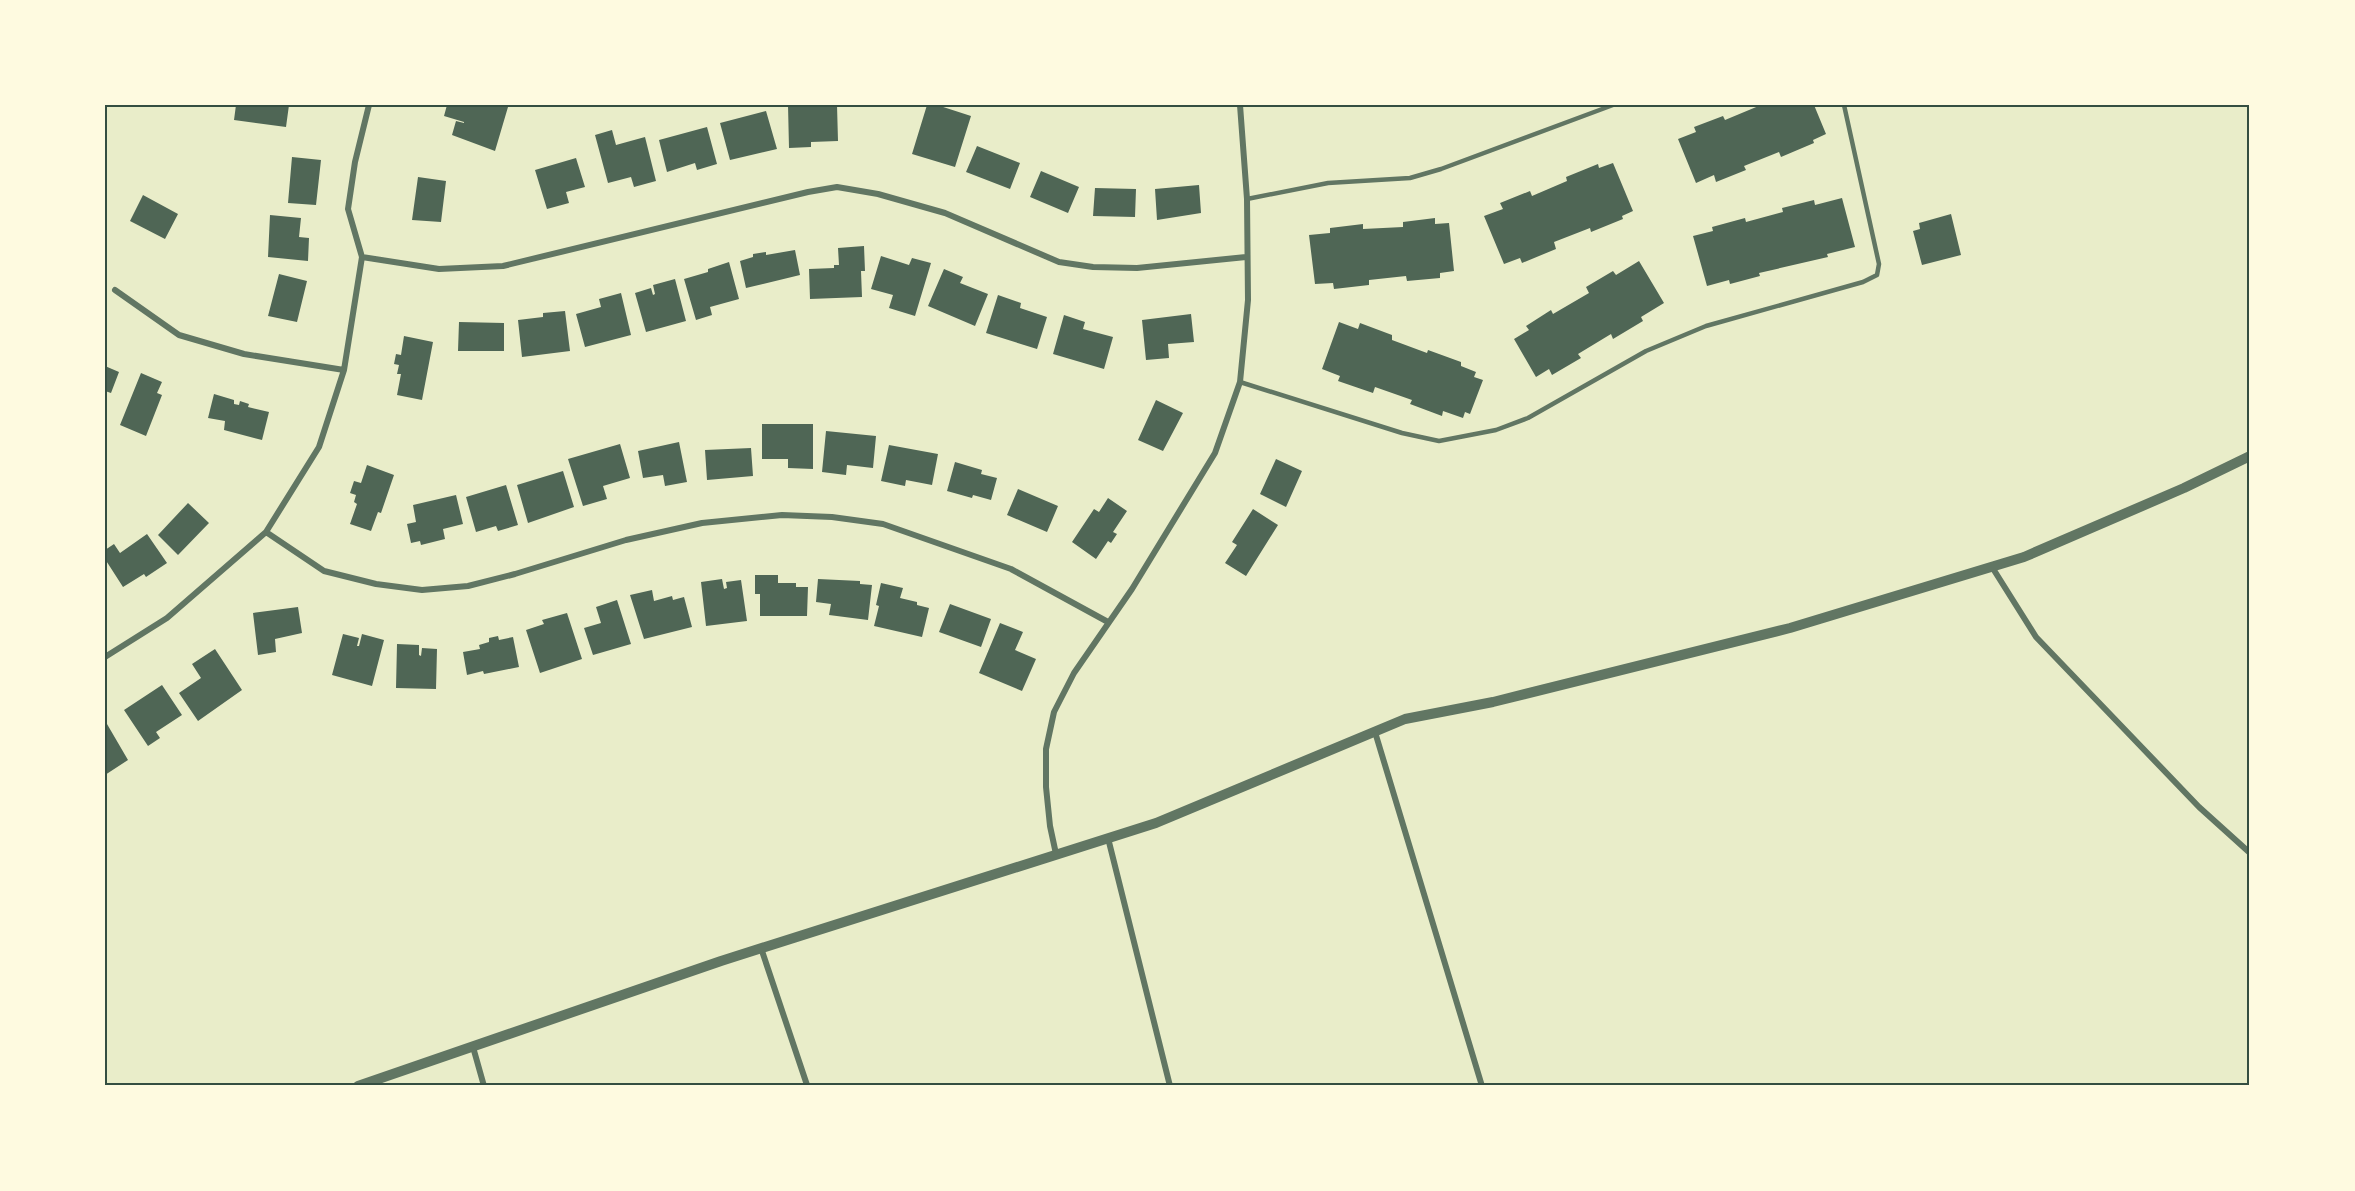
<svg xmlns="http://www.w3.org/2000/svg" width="2355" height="1191" font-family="'Nunito Sans',sans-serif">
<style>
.building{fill:#4f6655}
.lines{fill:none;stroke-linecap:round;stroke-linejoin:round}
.service{stroke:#617663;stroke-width:4.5}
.minor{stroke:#617663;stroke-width:6}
.tertiary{stroke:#617663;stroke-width:10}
.neatline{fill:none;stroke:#344e41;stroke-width:2}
</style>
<rect width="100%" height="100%" fill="#e9edc9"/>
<!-- building -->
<path class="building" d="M236,105H289L286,127L234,120Z
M447,105H500L508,107L495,151L452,135L456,121L464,123V122L444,116Z
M788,105H837L838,141L811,142V147L789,148Z
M927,105H937L971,116L955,167L912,154Z
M1761,105H1814L1826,134L1813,140L1814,143L1781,157L1779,152L1744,166L1746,170L1716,182L1714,175L1696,183L1678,139L1696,132L1694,127L1723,116L1725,120Z
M766,111L777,149L730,160L720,123Z
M707,127L717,164L697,170L695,163L667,172L659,140Z
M612,130L616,145L645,137L656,181L634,187L631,177L608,183L595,135Z
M977,146L1020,163L1010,189L966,172Z
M292,157L321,160L316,205L288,203Z
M576,158L585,187L566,192L569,203L547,209L535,170Z
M1613,163L1633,211L1622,216L1623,219L1591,232L1590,228L1554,242L1556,249L1522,263L1520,258L1504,264L1484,216L1503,209L1500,203L1530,191L1532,196L1567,181L1566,177L1598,164L1599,168Z
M1041,171L1079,187L1068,213L1030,197Z
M418,177L446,181L441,222L412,220Z
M1199,185L1201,213L1157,220L1155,189Z
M1095,188L1136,189L1135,217L1093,216Z
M143,195L178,214L165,239L130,221Z
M1842,198L1855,247L1827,254L1828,257L1759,273L1760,276L1730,284L1729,280L1707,286L1693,236L1713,231L1712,227L1745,218L1746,222L1783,212L1782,208L1814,200L1815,205Z
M1951,214L1961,255L1922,265L1913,231L1920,229L1919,223Z
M270,215L301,218L299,237L309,238L308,261L268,257Z
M1435,218V224L1449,223L1454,271L1440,273V278L1407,281L1406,276L1369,280V285L1334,289L1333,283L1315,284L1309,235L1330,233V228L1363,224V229L1403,227V222Z
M864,246L865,271H861L862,297L810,299L809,269L834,268V265H839L838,248Z
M795,250L800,275L746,288L740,261L753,257V254L766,252V255Z
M881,256L909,265L912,258L931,263L915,316L889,308L893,295L871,289Z
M1639,261L1664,303L1641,317L1643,321L1613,339L1611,334L1578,354L1581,358L1552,375L1549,369L1536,377L1514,339L1529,330L1526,326L1551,310L1553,314L1589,293L1586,287L1613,271L1616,275Z
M729,262L739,299L710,307L712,315L696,320L684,279L708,272V269Z
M944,269L963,277L960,283L988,294L975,326L928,306Z
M279,274L307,281L297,322L268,316Z
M675,279L686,321L646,332L635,293L651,288L653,295L655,294L653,285Z
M621,293L631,335L585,347L576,314L601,307L599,299Z
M998,295L1021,303L1020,308L1047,317L1037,349L986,333Z
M565,311L570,351L522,357L518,320L543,317V313Z
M1191,314L1194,342L1168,344L1169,358L1146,360L1142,320Z
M1064,315L1085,322L1083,329L1113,337L1104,369L1053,354Z
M459,322L504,323V351H458Z
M1339,322L1358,329L1360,323L1392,335V340L1427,353L1428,350L1461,362V366L1476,372L1474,377L1483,380L1470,414L1465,412L1463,418L1443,411L1442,416L1410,404L1412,400L1375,387L1373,393L1338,381L1340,376L1322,369Z
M404,336L433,342L422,400L397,395L401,374H397L399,365L394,364L396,354L401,355Z
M105,366L119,372L111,393L105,391Z
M141,373L162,382L157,393L162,395L146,436L120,425Z
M214,394L234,400V404L239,405L240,401L249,404L248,407L269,412L262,440L224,430L225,421L208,418Z
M1156,400L1183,413L1163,451L1138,440Z
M762,424H813V469L788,468V459H762Z
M826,431L876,436L873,468L847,465L846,475L822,472Z
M679,442L687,482L665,486L663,475L643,478L638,451Z
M620,444L630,478L603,486L607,499L583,506L568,459Z
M889,445L938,454L932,485L906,480L905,486L881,481Z
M751,448L753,476L707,480L705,450Z
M1276,459L1302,471L1286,507L1260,494Z
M955,462L982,470L981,474L997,478L991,500L973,495L972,498L947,491Z
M367,465L394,475L381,513L378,512L371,531L350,524L357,504L354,502L356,495L350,493L354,481L361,483Z
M563,471L574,507L528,523L517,485Z
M506,485L518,525L498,531L496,526L476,532L466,497Z
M1018,489L1058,506L1047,532L1007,515Z
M456,495L463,524L443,529L445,539L421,545L420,541L411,543L407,524L416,522L413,505Z
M1108,498L1127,511L1113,532L1117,534L1111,543L1108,541L1096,559L1072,542L1094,509L1099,512Z
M188,503L209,523L178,555L158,535Z
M1253,509L1278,525L1246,576L1225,563L1237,545L1232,542Z
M147,534L167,563L146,577L144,574L123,587L105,559V550L114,544L120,553Z
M755,575H778V583H796V587H808L807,616H760V594H755Z
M722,579L724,589L727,588L726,582L741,580L747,621L706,626L701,582Z
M818,579L860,581V584L872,585L868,620L829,615L831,604L816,602Z
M881,583L903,588L900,598L917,602V605L929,608L922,637L874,626L879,606L876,605Z
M652,590L654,601L672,596L673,600L684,597L692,627L644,639L630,595Z
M617,600L631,644L593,655L584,628L601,623L596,607Z
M950,604L991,619L981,647L939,632Z
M298,607L302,633L275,639L276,652L258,655L253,613Z
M567,613L582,659L540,673L526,630L544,624L542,620Z
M1000,623L1023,632L1015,650L1036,659L1022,691L979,673Z
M343,634L359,638L357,646H359L362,634L384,640L372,686L332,675Z
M498,636L499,640L513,637L519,667L484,674L483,671L467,675L463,652L480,649L479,645L489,642V638Z
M397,644L419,645V655L421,656L422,648L437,649L436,689L396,688Z
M215,649L242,690L198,721L179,693L201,678L192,664Z
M162,685L182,715L156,732L160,738L148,746L124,710Z
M107,724L128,760L105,775V725Z"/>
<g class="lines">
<!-- service -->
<path class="service" d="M1247,199L1328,183L1410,178L1441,169L1613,105
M1240,382L1402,433L1439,441L1496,430L1528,418L1646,351L1706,326L1863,282L1877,275L1879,264L1844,105"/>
<!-- minor -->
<path class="minor" d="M362,257L439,269L503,266L808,192L837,187L878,194L945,213L1059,262L1093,267L1137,268L1246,257
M115,290L179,335L244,354L344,370
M266,532L324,571L376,584L422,590L468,586L515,574L626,540L702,523L782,515L832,517L883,524L1011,569L1108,622
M1992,567L2036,637L2199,807L2250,853
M105,657L167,618L266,532L319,447L344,370L362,257L348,209L355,162L369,105
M1375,732L1482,1086
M1108,838L1170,1086
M1056,854L1050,826L1046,787V749L1054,712L1074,673L1132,589L1215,453L1240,382L1248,300L1247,199L1240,105
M761,948L807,1085
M473,1047L484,1086"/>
<!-- tertiary -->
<path class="tertiary" d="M358,1086L721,961L1156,823L1405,719L1493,702L1790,628L2024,557L2184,488L2250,456"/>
</g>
<!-- border -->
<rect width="2355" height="1191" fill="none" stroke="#fefae0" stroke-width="213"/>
<rect x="106" y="106" width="2142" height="978" class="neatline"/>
</svg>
